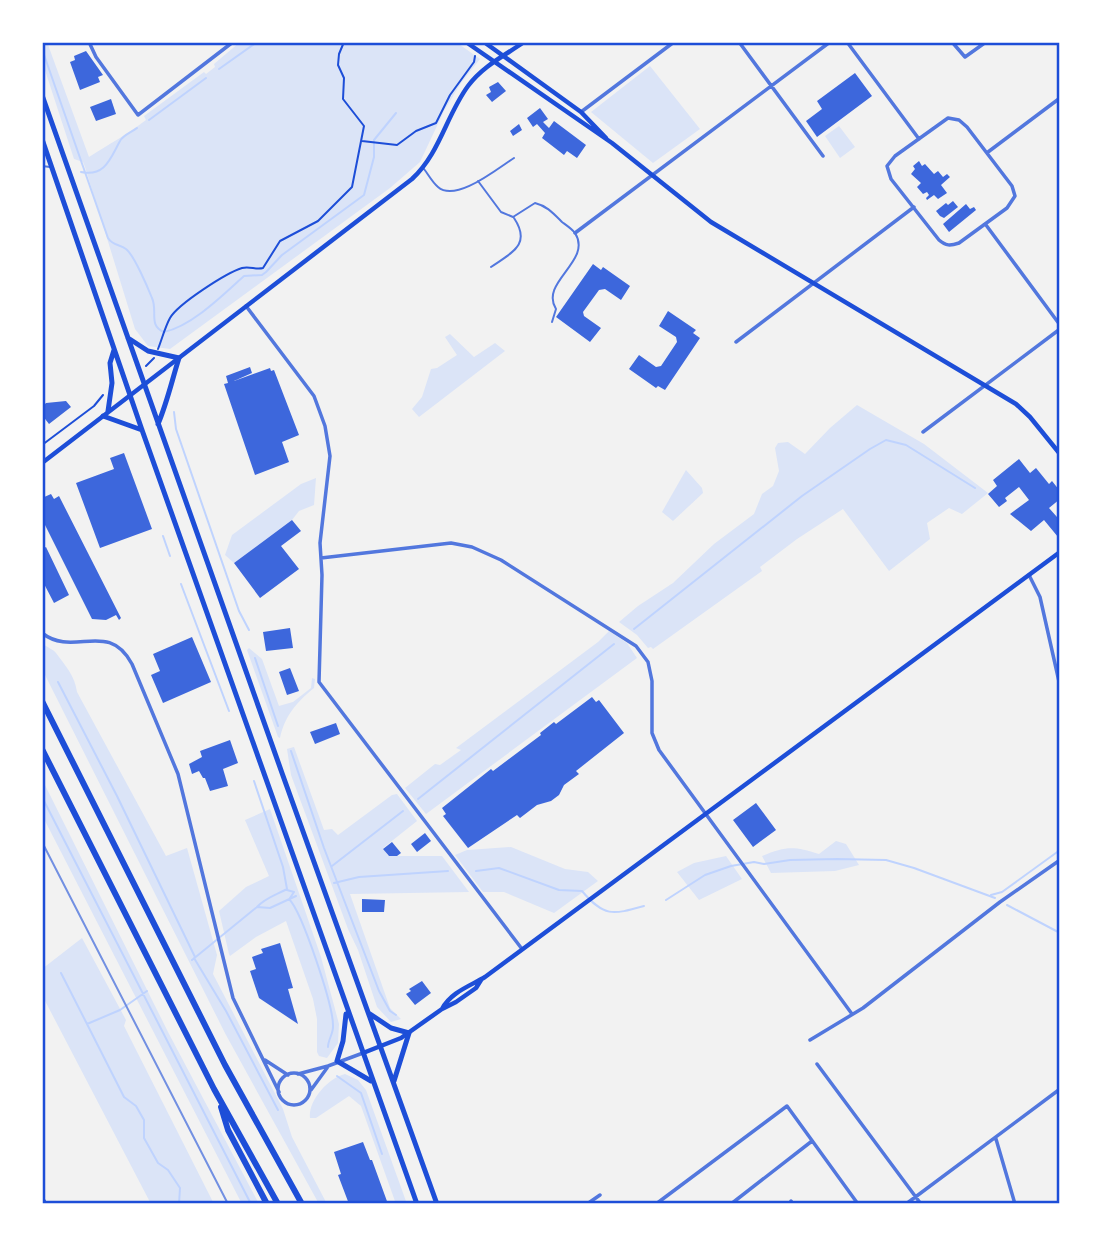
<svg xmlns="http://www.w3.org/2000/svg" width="1102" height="1246" font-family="Georgia,serif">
<rect width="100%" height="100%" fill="#f2f2f2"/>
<path fill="#dbe4f7" d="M42 42H47L89 157C109 144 128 134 146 120L144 116 204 72 206 74 215 67 214 64 240 42H456L480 59 461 83 444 111 420 162 390 188 170 349 148 346 135 329 85 167 83 162 74 159 42 61Z
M650 66 700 129 653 163 591 112Z
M839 126 855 147 840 158 825 136Z
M450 334 474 357 495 343 505 351 419 417 412 409 422 397 431 369 437 368 457 355 445 337Z
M857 405 924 444 988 493 962 514 949 508 927 523 930 539 889 571 843 509 797 539 760 567 762 571 653 649 651 647 648 648 637 635 619 622 638 606 673 583 714 544 754 514 762 494 773 486 779 471 775 448 778 443 788 442 805 454 830 428Z
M686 470 702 488 703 493 673 521 662 512Z
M316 478 314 505 299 511 292 520 234 563 225 555 232 535 301 484Z
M609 631 627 643 637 658 426 814 405 788 435 764 440 765 461 750 456 748 598 642Z
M42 643C46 647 53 649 56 653 65 665 75 676 77 692L166 856 187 848 217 955 213 974 283 1109 292 1137 327 1204H319L226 1035 42 669Z
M249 648 262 659 279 706 293 702 311 688 312 678 315 679 314 688C297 702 285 715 280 738L278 737 247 650Z
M294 747 324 830 332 829 338 835 392 795 397 794 417 821 383 848 388 856H442L469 892 350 894 390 1008 401 1019 391 1022 377 1007 358 950 348 929 291 775 287 749Z
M42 779 168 1032 259 1204H242L42 815Z
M270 809 321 957 339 1024 338 1043 327 1058 319 1056 317 1052V1019L313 999 286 921 256 937 230 956 229 954 219 911 246 887 269 876 245 820Z
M836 841 846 844 859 865 835 871 771 873 762 856C786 846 794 846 819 854Z
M511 847 565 869 588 872 598 881 554 913 504 892H483L455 855 467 850Z
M726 856 742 879 699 900 677 872 694 863Z
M82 938 126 1020 124 1026 214 1204H151L42 995V969Z
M345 1074 358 1080 366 1090 407 1204H396L361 1106 349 1096 316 1118H310C308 1101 328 1078 345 1074Z"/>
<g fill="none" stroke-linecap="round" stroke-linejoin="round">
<path stroke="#bfd3fe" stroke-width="2" d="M42 49 108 238C113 246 120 244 126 249 134 255 148 288 152 298 158 311 148 326 164 332 192 326 223 295 244 276L262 275 266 272 282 255 364 195 374 157V140L396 113
M219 69 257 42
M149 120 206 78
M81 172C105 177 110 159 120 141 123 135 132 132 137 128
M42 197 44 196
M174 412 176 429 239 611 249 630
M163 536 170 556
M181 584 229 711
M634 629 802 496 870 449 886 440 906 445 975 488
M255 658 278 726
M58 682 117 796 195 957
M291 751 324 848 379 991 390 1011 396 1015
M254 781 283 867 287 889C276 895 265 898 257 907
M42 797 251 1204
M418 799 614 644
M332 866 403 811
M476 871 499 868 559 890 582 891C604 917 612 915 644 906
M334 883 359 877 448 871
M287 890 294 892 290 898
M991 895 1002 892 1060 850
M289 899C302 912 334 1007 333 1027 333 1034 328 1040 328 1047
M666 900 705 875 731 866 754 862 764 864 790 860 837 859 886 860 914 868 995 898
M1007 905 1060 933
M194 958 226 1011 278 1110
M192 960 257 907 270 908 296 896
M61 973 87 1024
M147 991 120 1010 87 1024 124 1097 136 1106 144 1120V1138L158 1163 168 1170 180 1188 179 1204
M337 1076 361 1093 382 1154"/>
</g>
<path fill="#3d67dc" d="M86 51 103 75 98 77 100 82 80 90 70 62 75 60 74 56Z
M855 73 872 96 817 137 806 121 822 109 817 101Z
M498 82 506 91 492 102 486 95 491 92 489 87Z
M111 99 116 114 96 121 90 107Z
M540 108 548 119 543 122 549 128 554 121 586 145 577 158 567 151 564 155 542 138 545 133 537 124 533 127 527 118Z
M519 124 522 130 513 136 510 131Z
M919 161 922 166 925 164 934 174 938 171 943 177 947 174 950 177 941 185 947 193 938 199 934 195 927 200 926 198 929 195 927 192 923 194 917 187 921 183 911 174 915 169 913 166Z
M953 201 958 207 944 218 940 216 936 211 946 203 948 205Z
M966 204 970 209 974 207 976 210 949 232 943 224Z
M593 264 601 270 603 267 630 286 621 300 605 289 599 290 583 312 584 316 601 328 590 342 556 317Z
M668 311 696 330 693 333 700 338 665 390 658 386 656 388 629 369 639 355 656 367 661 366 677 342 676 337 659 326Z
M250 367 252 373 234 381 270 368 271 371 274 370 299 435 282 442 289 462 255 475 224 384 228 383 226 376Z
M66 401 71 407 49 424 42 415V407L46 403Z
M124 453 152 529 100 548 76 483 114 469 110 458Z
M1019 459 1030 473 1036 468 1049 484 1052 481 1060 491V499L1049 508 1057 517 1060 514 1058 537 1044 520 1031 531 1010 514 1029 500 1019 487 1005 498 1007 501 999 507 988 494 997 486 993 480Z
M51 494 54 499 59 496 121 618 119 620 116 615 106 620 92 619 42 519V498Z
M292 520 301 531 281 546 299 569 260 598 234 563Z
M46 547 69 595 54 603 42 580V549Z
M290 628 293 648 266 651 263 632Z
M192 637 211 682 163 703 151 675 160 671 153 654Z
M290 668 299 691 287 695 279 672Z
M592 697 596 702 599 700 624 733 576 771 579 774 564 785 559 795 551 801 537 805 520 818 517 815 468 848 443 816 446 814 442 808 491 769 493 771 541 735 540 733 554 722 556 724Z
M336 723 340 734 315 744 310 732Z
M230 740 238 763 223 769 228 786 210 791 205 778H203L199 771 192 774 189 764 202 757 200 751Z
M756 803 776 830 753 847 733 820Z
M425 833 431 841 417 852 411 844Z
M392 842 401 853 397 856H389L383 849Z
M362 899 385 900 384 912H362Z
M280 943 293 988 288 989 298 1024 259 998 250 971 256 969 252 957 263 953 261 949Z
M422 981 431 993 415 1005 406 994 411 991 409 989Z
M363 1142 370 1160H372L388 1204H349L338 1175 341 1174 334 1152Z"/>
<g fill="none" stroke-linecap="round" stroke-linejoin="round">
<path stroke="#1d4ed8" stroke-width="2" d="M362 141 397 145 416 131 436 123 450 95 474 62 475 56
M158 349C162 339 165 327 170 318 178 304 226 273 242 268 250 266 256 270 263 268L280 241 318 221 352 187 364 126 343 99 344 78 338 65 339 54 344 42
M146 366 154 358
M42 445 94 406 103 395"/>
<path stroke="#5277de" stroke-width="2" d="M42 166 50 167
M424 169C428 174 432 182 438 187 456 203 498 168 514 158
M478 181 501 212 513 217 535 203C547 206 553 213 562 222 566 225 572 229 575 233 593 261 539 282 556 309L552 322
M491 267C511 253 532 245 514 218"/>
<path stroke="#5277de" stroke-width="3.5" d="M89 42 96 57 138 115 233 42
M739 42 823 156
M847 42 919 139
M952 42 965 57 986 42
M581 112 674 42
M948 118 959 120 967 127 1012 186 1015 196 1007 208 959 243C950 246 946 246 939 240L891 179 887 166 895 156Z
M988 152 1060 98
M986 225 1060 325
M575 233 830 42
M246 306 314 396 325 426 330 456 320 543 322 575 319 682 522 949
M736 342 914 207
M923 432 1060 329
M321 558 451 543 472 547 501 560 636 646 648 662 652 681V733L659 750 852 1014
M1029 575 1040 597 1060 686
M42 633C74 658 108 619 132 664L178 774 233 998 279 1092
M810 1040 863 1008 1000 902 1060 860
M265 1060 288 1075
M817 1064 921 1204
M278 1089a16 16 0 1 1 32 0a16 16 0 1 1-32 0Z
M298 1074 328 1066 363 1053
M311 1090 327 1068
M996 1139 1015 1204
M791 1201 793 1204
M587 1204 600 1195
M656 1204 787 1106 858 1204
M731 1204 812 1141
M906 1204 1060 1089"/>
<path stroke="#1d4ed8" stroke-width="4.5" d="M466 42 612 143 711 222 1016 404 1030 417 1060 454
M484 42 581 112 606 138
M42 463 412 179C440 153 446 116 468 86 483 66 504 56 524 42
M442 1009C451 992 470 986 485 977L1060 552
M363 1053 401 1038 442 1009 456 1002 476 988 481 980
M42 1198 45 1204"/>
<path stroke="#1d4ed8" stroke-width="5" d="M42 95 282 773 437 1204
M42 139 142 430 417 1204
M128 338 148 351 179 358C172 380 167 403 158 424
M108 411 112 383 110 363 114 350
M103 416 142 430
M346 1014 343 1041 337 1061 371 1081
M370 1014 391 1028 409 1033 394 1081"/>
<path stroke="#1d4ed8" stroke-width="6" d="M42 701 225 1065 302 1204
M42 749 214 1089 278 1204
M221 1107 228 1130 267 1204"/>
<path stroke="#7290e2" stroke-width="2" d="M42 842 228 1204"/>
</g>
<rect width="1102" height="1246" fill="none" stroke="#ffffff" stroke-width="88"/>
<rect x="44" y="44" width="1014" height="1158" fill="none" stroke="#1d4ed8" stroke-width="2.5"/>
</svg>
